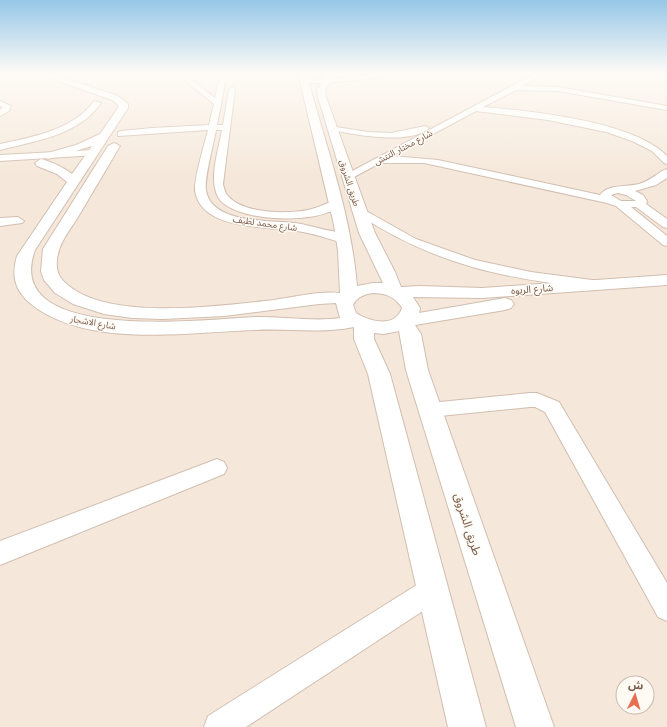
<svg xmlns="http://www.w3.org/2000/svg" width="667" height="727" font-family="Quicksand,'Noto Sans Arabic',sans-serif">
<rect width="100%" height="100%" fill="#fdf6ec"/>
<path fill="#f5e8da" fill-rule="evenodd" d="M0 73H667V727H0ZM623 683H647V707H623Z"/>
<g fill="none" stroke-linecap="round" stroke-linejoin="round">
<g stroke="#d1beb0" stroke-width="2">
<path id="minor" d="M91 73H99L91 83H87L86 82Z
M176 73H183L215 98 221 73H227L217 125H223L229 89 232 87 235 89 223 184C224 188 225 193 228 196 243 214 287 214 308 210 318 208 326 203 335 201L341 204C324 226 228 223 217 195 209 176 219 149 222 130H216C214 142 204 180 206 190 211 224 269 220 295 223 304 224 313 227 322 229 330 231 345 232 350 239L348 242 344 243C328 239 313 233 297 231 267 226 200 231 195 190 194 179 205 142 208 130L118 136V132L121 131 152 128 209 125 214 104Z
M395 73H426L327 83H304L301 81 304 79H327Z
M536 73H545L522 86 558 87 667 106V110L558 91 516 90 483 107C531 111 633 121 667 156V164L664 163 652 151 632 141 606 132 548 120 476 111 392 156 438 160 600 195C608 184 626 187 639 184 651 181 659 171 667 169V178L656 185 635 191 643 195 647 201 646 204 667 219V228L663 227 636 207H631L667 236V246L663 245 616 206 607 203 424 163H380L352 178H344L343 176ZM618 193 626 195 636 201H621L611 195Z
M660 73H667V77L661 74Z
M0 101 11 106 9 111 0 116V110L3 107 0 106Z
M94 101 101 103C79 135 36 141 0 150V144C33 137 73 130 94 101Z
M330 126 368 132 391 133 425 126 429 128C411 145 355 135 333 130H330Z
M93 150 98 153 96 155 0 161V155Z
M359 207 416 239 475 260 531 272 592 280 597 281 599 284 597 287 592 288C503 279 430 263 355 212L353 210Z
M18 217 24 221 22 223 0 226V218Z
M530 393H537L559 402 667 583V621L658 617 545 412 535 407H530L430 417 423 415 421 410 423 405 430 403Z
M217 459 224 462 227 468 224 474 0 565V541Z
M432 577 441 581 445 590 441 599 246 727H204L208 716 423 581Z"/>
</g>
<g stroke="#d1beb0" stroke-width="2">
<path id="tertiary" d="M36 73H49L118 96 128 104V108L35 250C0 345 208 319 255 317 283 316 312 322 340 318L336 303 319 304 224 316 163 319 132 318 104 314 73 304 55 293 44 280 41 271 43 249 108 146 114 143 120 146C106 170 92 193 78 217 70 230 58 244 57 260 55 276 64 283 76 291 123 319 220 306 274 300 295 297 318 291 340 293L338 251 334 225 298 73H306C325 143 351 213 357 286L373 283H383L359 233 318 97 317 90 324 79 321 73H329L332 79 325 90 326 97 375 233 395 272 401 287 420 286 482 288 667 275V285L482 298 413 297 420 308 419 313 505 298 511 300 514 304 511 308 505 310 415 325 421 334 428 370 554 727H516L406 370 399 331 384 334 374 333V339L390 374 486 727H448L368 374 354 339V327C321 334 289 328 255 330 188 332 87 349 31 304 15 291 11 276 17 256L67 182 57 174 37 166 35 163 41 159C52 162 63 167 72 174L92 146 48 159 42 156 44 154 76 145 100 134 118 108V105L112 100ZM373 293C385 293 396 297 402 308 395 328 371 322 356 313L353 305C357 297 364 294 373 293Z"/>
</g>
<use href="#minor" fill="#fff" fill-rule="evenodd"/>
<use href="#tertiary" fill="#fff" fill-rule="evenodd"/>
</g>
<linearGradient id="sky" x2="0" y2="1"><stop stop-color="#97c7e8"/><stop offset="0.42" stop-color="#fefbf6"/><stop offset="1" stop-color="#fefbf6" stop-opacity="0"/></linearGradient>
<rect width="667" height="175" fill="url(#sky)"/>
<g text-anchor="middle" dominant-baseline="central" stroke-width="3" stroke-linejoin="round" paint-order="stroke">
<g font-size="9" fill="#7a5c4d" stroke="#fffaf3">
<text transform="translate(403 147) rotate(-28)">شارع مختار التتش</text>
<text transform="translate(350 183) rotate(72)">طريق الشروق</text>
<text transform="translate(265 223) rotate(8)">شارع محمد لطيف</text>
<text transform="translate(93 322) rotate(10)">شارع الاشجار</text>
</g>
<g font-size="10" fill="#7a5c4d" stroke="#fffaf3">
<text transform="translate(532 289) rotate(-4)">شارع الربوه</text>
</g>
<g font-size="12" fill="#7a5c4d" stroke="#fffaf3">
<text transform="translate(468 524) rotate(72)">طريق الشروق</text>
</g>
</g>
<g transform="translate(635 695) rotate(5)"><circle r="19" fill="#fffaf3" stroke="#cabbb1"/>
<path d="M0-3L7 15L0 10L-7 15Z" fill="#e76f51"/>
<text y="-6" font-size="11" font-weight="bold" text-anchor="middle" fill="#7a5c4d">ش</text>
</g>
</svg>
